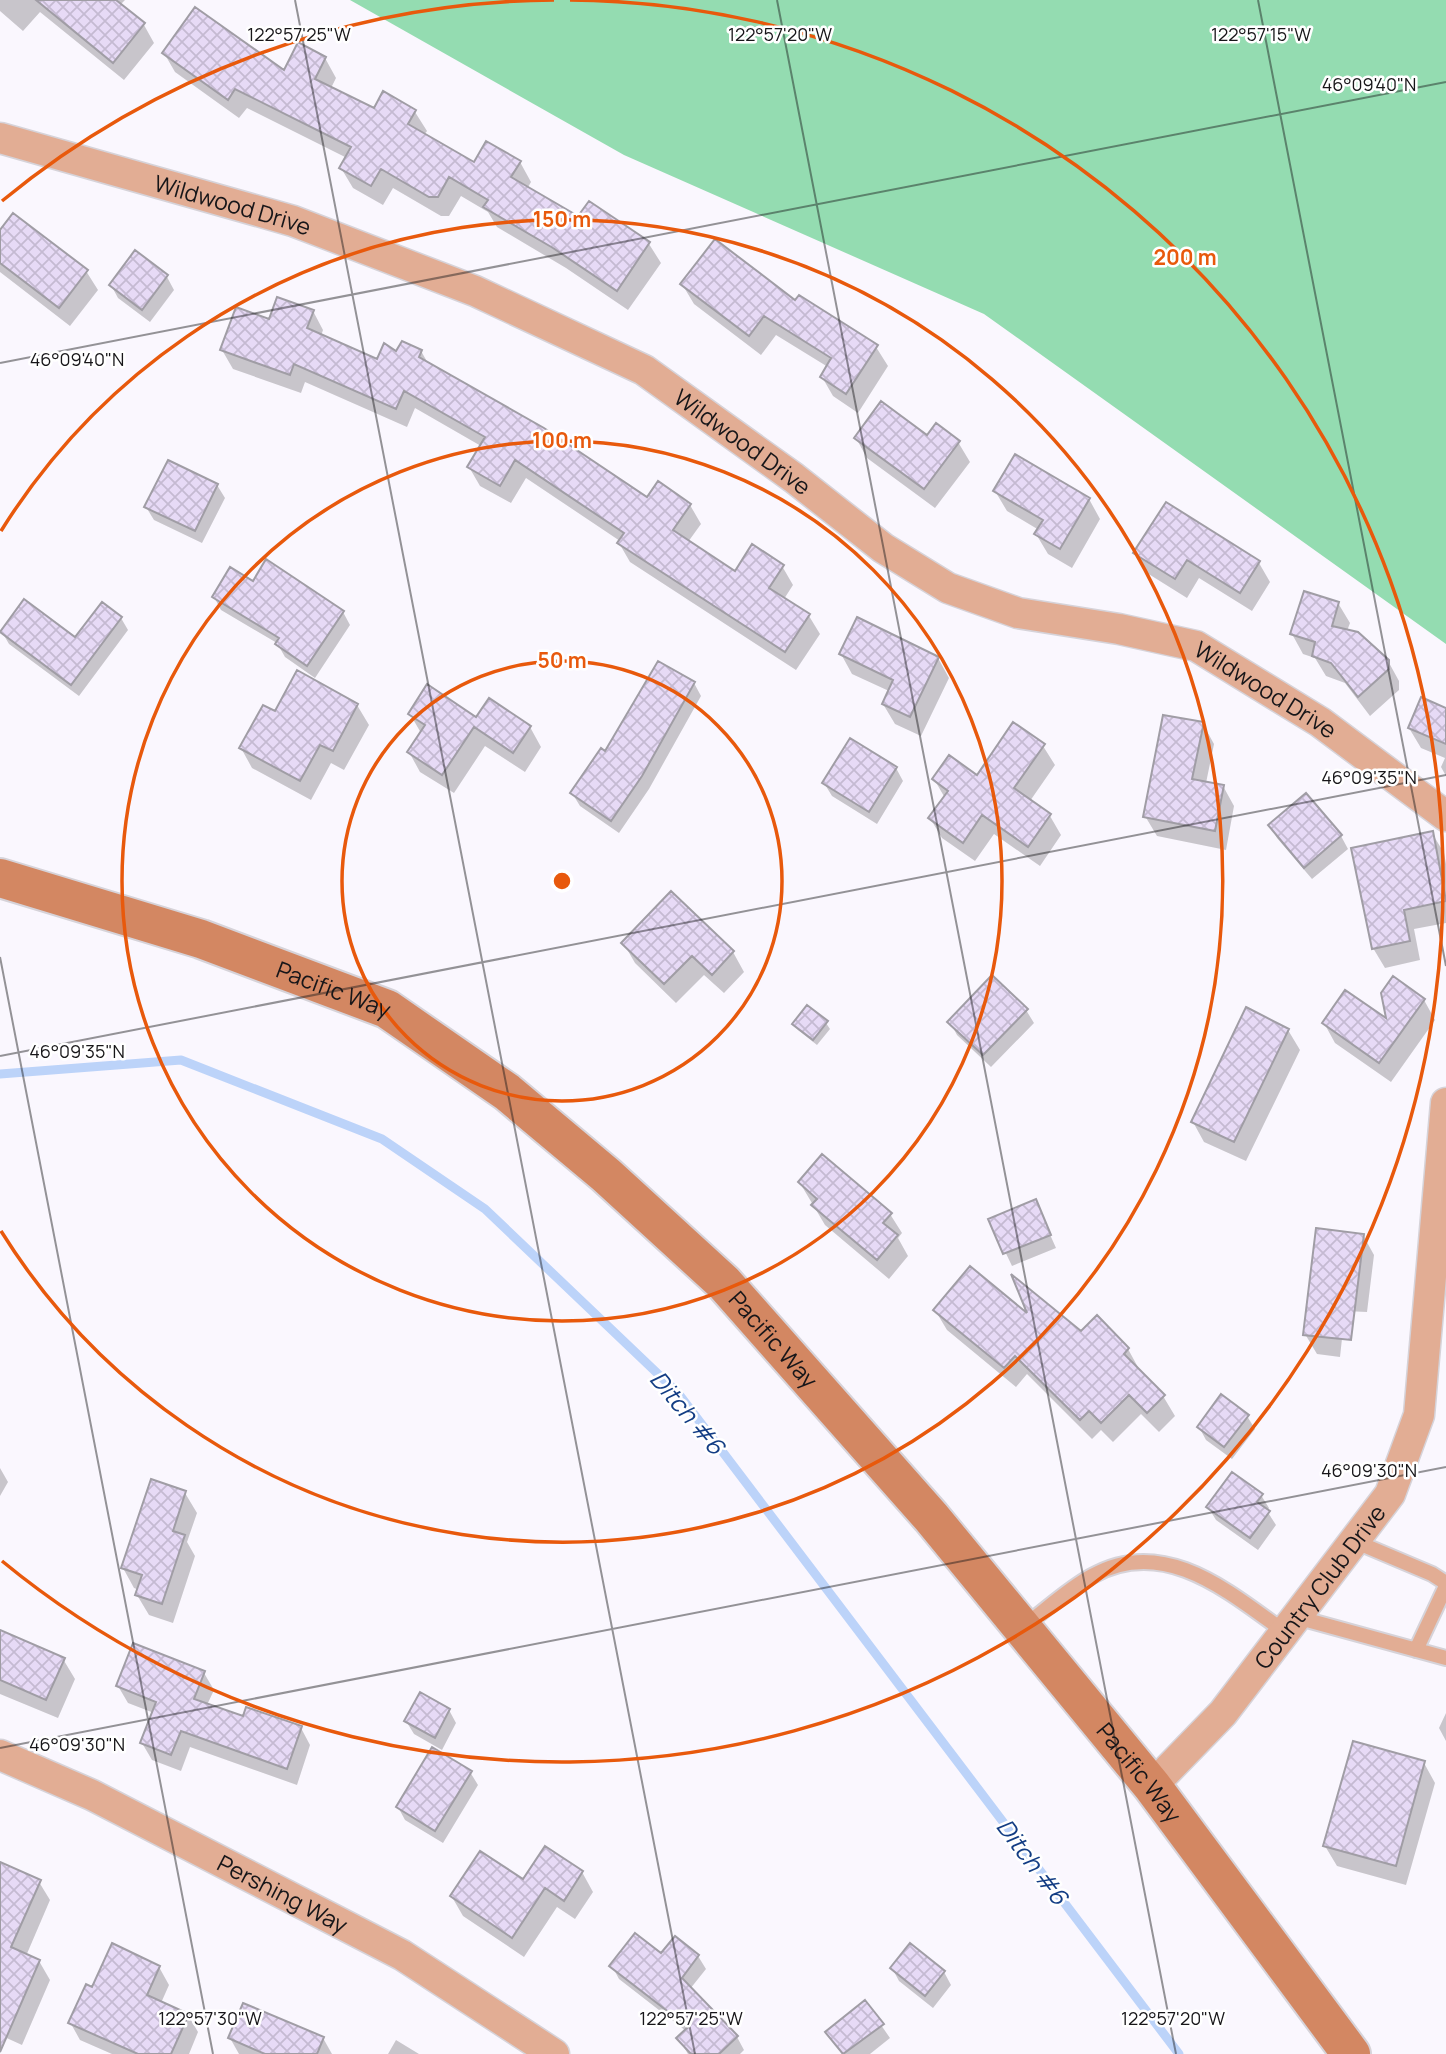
<svg xmlns="http://www.w3.org/2000/svg" width="1446" height="2054" font-family="Manrope,sans-serif">
<defs>
<pattern id="building-cross-hatch" width="8" height="8" patternUnits="userSpaceOnUse" patternTransform="scale(1.75)"><rect width="8" height="8" fill="#e7daf6"/><path d="M0 0l8 8M0 8l8-8" fill="none" stroke="#c5bad2"/></pattern>
</defs>
<rect width="100%" height="100%" fill="#faf7fe"/>
<path fill="#94dcb1" d="M350 0H1446V644L984 314 624 155Z"/>
<path fill="#0003" d="M0 0H125L120 5 144 25 154 43 124 80 40 12 23 31 0 11Z
M164 53 284 72 325 58 336 78 331 88 375 110 384 94 415 112 427 131 424 135 474 164 520 162 531 182 527 189 579 219 589 203 649 244 661 263 628 310 566 268 497 227 488 212 461 196 449 216H441L393 188 383 205 353 188 341 168 347 158 247 108 239 118 175 72Z
M0 233 86 271 98 290 70 326 0 272Z
M167 277 174 290 150 322 118 298 111 285Z
M682 284 796 303 876 347 888 366 858 413 833 396 822 377 828 367 776 335 761 355 694 304Z
M313 311 323 330 321 336 378 361 397 353 421 351 429 365 648 500 690 505 701 524 688 542 735 574 782 566 793 585 784 599 809 616 820 634 796 670 630 562 619 543 620 541 526 478 511 503 480 486 469 467 481 446 415 408 407 427 305 382 301 393 233 369 222 350 270 321Z
M856 438H927L958 442 970 462 935 508 867 458Z
M217 485 225 498 202 543 154 520 146 507Z
M995 491 1089 499 1100 519 1072 568 1048 554 1036 534 1039 530 1007 511Z
M1167 504 1259 563 1270 582 1252 611 1199 578 1187 598 1147 573 1135 553Z
M253 583 343 612 350 625 315 678 285 657 277 643 221 610 214 597Z
M1338 603 1350 623 1347 631 1388 661 1399 681V690L1370 716 1345 683 1326 676 1315 658 1303 654 1292 634Z
M121 618 128 630 79 696 9 644 2 632 75 639Z
M841 654 938 658 949 678 921 736 895 724 883 704 889 691 852 674Z
M694 683 701 696 649 789 619 833 580 806 572 793 606 754Z
M357 705 369 725 344 770 331 763 311 800 252 768 241 748 275 713Z
M1446 710V776L1441 767 1445 758 1421 748 1409 728Z
M410 714 477 719 530 727 541 747 525 772 485 746 454 793 420 772 409 752 421 733Z
M1203 724 1214 744 1206 783 1223 786 1234 806 1226 850 1157 836 1145 816Z
M1043 746 1055 765 1030 801 1050 816 1061 835 1040 866 994 834 975 861 942 838 930 818 945 798 934 779 977 777Z
M896 768 903 781 877 824 832 796 824 783Z
M1306 795 1341 836 1348 849 1312 879 1277 838 1270 825Z
M1432 833 1444 853 1446 864V923L1414 929 1420 960 1385 968 1373 948Z
M671 894 733 952 744 972 724 993 704 975 676 1003 635 963 624 944Z
M1424 1000 1435 1020 1391 1082 1335 1043 1324 1023 1388 1022Z
M1026 1010 1034 1023 991 1067 957 1035 950 1022Z
M826 1023 830 1029 817 1045 798 1030 794 1025Z
M1288 1030 1300 1050 1246 1161 1204 1142 1193 1122Z
M800 1183 890 1214 902 1233 898 1238 908 1256 889 1279 825 1225Z
M1035 1201 1056 1248 1012 1266 990 1220Z
M1363 1235 1374 1255 1367 1312 1345 1311 1340 1357 1317 1354 1305 1334Z
M935 1310 1031 1319 1128 1349 1139 1369 1138 1370 1163 1396 1175 1416 1159 1432 1141 1414 1113 1442 1101 1430 1092 1439 1027 1374 1016 1387 947 1330Z
M1247 1416 1255 1429 1232 1459 1206 1440 1199 1427Z
M0 1468 8 1482 0 1496Z
M185 1493 197 1513 187 1542 195 1556 173 1623 149 1615 137 1595 139 1590 134 1588 123 1568Z
M1261 1495 1269 1508 1267 1511 1276 1525 1258 1550 1216 1520 1208 1507Z
M0 1632 63 1659 75 1679 58 1718 0 1694Z
M204 1673 214 1690 207 1705 244 1718 301 1728 310 1745 297 1785 190 1747 181 1771 152 1760 142 1743 154 1713 128 1703 118 1686Z
M449 1710 456 1723 442 1750 414 1734 406 1721Z
M1446 1713V1741L1439 1728Z
M1424 1763 1435 1783 1406 1885 1337 1866 1325 1846Z
M470 1772 478 1785 443 1843 405 1820 398 1807Z
M0 1864 39 1882 50 1900 26 1956 39 1961 50 1980 22 2045 0 2035Z
M582 1872 593 1892 575 1919 557 1907 524 1957 463 1916 452 1897Z
M661 1956H698L706 1969 690 1989 737 2037 744 2050 740 2054H688L679 2039 686 2031 619 1979 612 1966Z
M159 1967 169 1985 161 2003 188 2015 198 2032 189 2054H112L80 2040 70 2022 93 1989Z
M892 1968 944 1972 951 1985 933 2008 899 1981Z
M865 2002 890 2038 870 2054H842L827 2032Z
M230 2038H323L332 2054H239Z
M396 2040 419 2054H388Z"/>
<g fill="none" stroke-linecap="round" stroke-linejoin="round">
<path stroke="#bcd3f9" stroke-width="9" d="M0 1074 181 1060 382 1139 485 1209 678 1393 1179 2054"/>
</g>
<path fill="url(#building-cross-hatch)" stroke="#a09da5" stroke-width="2" d="M36 0H116L145 23 113 63Z
M195 7 284 70 298 42 326 57 315 79 374 108 383 91 416 110 408 124 474 162 486 141 521 161 511 177 578 216 589 201 650 242 617 291 553 248 483 207 488 200 449 177 438 197H429L381 169 371 186 339 168 351 147 235 89 228 100 162 53Z
M13 213 88 270 59 308 0 263V230Z
M715 239 795 300 799 295 878 345 846 394 820 377 831 358 764 316 749 336 680 284Z
M135 250 168 275 142 310 109 285Z
M277 297 314 310 307 328 377 359 384 343 396 351 402 341 422 350 419 357 544 428 647 497 658 481 691 504 673 530 735 571 752 544 784 565 769 588 810 614 785 652 617 543 624 533 515 460 500 486 467 467 485 437 404 391 396 409 294 364 290 375 220 350 236 307 269 319Z
M881 401 927 435 936 423 960 441 924 489 854 438Z
M1015 454 1090 498 1060 549 1034 534 1043 520 993 491Z
M168 460 218 484 195 531 144 507Z
M1166 502 1260 561 1240 593 1187 560 1175 579 1133 553Z
M266 559 344 611 307 666 275 644 279 638 212 597 230 567 253 581Z
M1304 591 1339 602 1332 626 1358 632 1389 660V669L1358 697 1331 663 1312 656 1315 642 1290 634Z
M24 599 75 637 102 602 122 617 71 685 0 632Z
M857 617 939 657 910 717 882 704 893 680 839 654Z
M658 661 695 682 642 776 611 821 570 793 601 748 605 751Z
M297 670 358 704 333 751 320 745 300 781 239 748 263 705 275 711Z
M427 684 476 717 489 698 531 726 513 753 474 727 442 775 407 752 425 725 408 714Z
M1421 697 1446 708V744L1408 728Z
M1163 715 1204 722 1192 779 1224 785 1215 831 1143 817Z
M1013 722 1045 744 1014 788 1051 814 1028 847 982 815 963 843 928 818 948 791 932 779 949 755 977 775Z
M850 738 897 767 869 812 822 783Z
M1306 793 1342 835 1304 868 1268 825Z
M1433 831 1446 901 1404 910 1410 941 1372 949 1351 848Z
M671 891 734 951 712 975 692 956 664 984 621 943Z
M992 975 1028 1009 983 1055 947 1022Z
M1393 976 1425 999 1379 1063 1322 1023 1345 990 1386 1018 1381 993Z
M807 1005 828 1021 813 1040 792 1024Z
M1246 1007 1289 1029 1234 1142 1191 1122Z
M822 1154 892 1213 883 1223 898 1235 877 1260 811 1205 817 1199 798 1182Z
M1036 1199 1051 1235 1003 1254 988 1219Z
M1316 1228 1364 1234 1351 1340 1303 1335Z
M970 1266 1027 1313 1011 1274 1081 1331 1097 1315 1129 1348 1124 1354 1165 1395 1147 1413 1129 1395 1101 1423 1089 1411 1080 1420 1015 1356 1004 1368 933 1310Z
M1221 1394 1249 1415 1224 1447 1197 1427Z
M1232 1472 1263 1494 1257 1502 1270 1511 1250 1538 1206 1507Z
M151 1479 186 1491 173 1531 185 1535 162 1604 135 1595 142 1575 121 1568Z
M0 1630 65 1658 46 1700 0 1680Z
M133 1643 205 1671 194 1699 243 1716 246 1707 302 1726 287 1769 181 1731 171 1755 140 1743 156 1702 116 1686Z
M420 1692 450 1709 435 1738 404 1721Z
M1353 1741 1425 1761 1396 1866 1323 1846Z
M432 1747 472 1771 435 1831 396 1807Z
M545 1846 583 1871 564 1901 545 1888 512 1938 450 1896 480 1851 523 1879Z
M0 1862 41 1880 11 1947 40 1960 0 2052Z
M635 1933 661 1953 675 1936 699 1955 682 1978 738 2036 719 2054H691L676 2038 688 2027 609 1966Z
M112 1943 160 1966 147 1995 189 2014 171 2054H138L68 2023 86 1984 92 1987Z
M910 1943 945 1971 925 1996 890 1968Z
M865 2000 884 2024 843 2054 825 2032Z
M243 2003 324 2037 317 2054H265L228 2038Z"/>
<g fill="none" stroke-linecap="round" stroke-linejoin="round">
<g stroke="#d6d3d9" stroke-width="18">
<path id="service" d="M1354 1541 1432 1574 1446 1583
M1296 1617 1446 1658
M1023 1627C1046 1610 1068 1589 1092 1576 1164 1535 1229 1592 1285 1632
M1416 1650 1446 1586"/>
</g>
<g stroke="#d6d3d9" stroke-width="33">
<g id="minor">
<path id="s1" d="M0 138 293 221 475 291 644 370 794 478 883 548 948 588 1018 613 1119 629 1196 646 1320 722 1446 816"/>
<path id="s2" d="M0 1755 92 1795 402 1955 554 2054"/>
<path id="s3" d="M1152 1786 1223 1713 1390 1494 1419 1415 1446 1103"/>
</g>
</g>
<g stroke="#d6d3d9" stroke-width="42">
<g id="secondary">
<path id="s4" d="M0 878 201 939 387 1009 507 1092 606 1175 724 1283 931 1517 1152 1786 1351 2054"/>
</g>
</g>
<use href="#service" stroke="#e2ad94" stroke-width="14"/>
<use href="#minor" stroke="#e2ad94" stroke-width="30"/>
<use href="#secondary" stroke="#d38762" stroke-width="38"/>
</g>
<path fill="none" stroke="#171619" stroke-width="2" stroke-opacity="0.45" d="M295 0 695 2054M777 0 1176 2054M1258 0 1446 966M0 363 1446 82M0 957 213 2054M0 1056 1446 775M0 1748 1446 1467"/>
<g fill="none" stroke="#e8590c" stroke-width="3.5">
<circle cx="562" cy="881" r="220"/>
<circle cx="562" cy="881" r="440"/>
<path d="M1 531A661 661 0 1 1 1 1231"/>
<path d="M2 201A881 881 0 0 1 554 0M570 0A881 881 0 1 1 2 1561"/>
</g>
<g text-anchor="middle" dominant-baseline="central" stroke-width="5" stroke-linejoin="round" paint-order="stroke">
<g font-size="23" fill="#171619" stroke="#fff">
<text stroke="none"><textPath href="#s1" startOffset="242">Wildwood Drive</textPath></text>
<text stroke="none"><textPath href="#s1" startOffset="808">Wildwood Drive</textPath></text>
<text stroke="none"><textPath href="#s1" startOffset="1398">Wildwood Drive</textPath></text>
<text stroke="none"><textPath href="#s4" startOffset="352">Pacific Way</textPath></text>
<text stroke="none"><textPath href="#s4" startOffset="919">Pacific Way</textPath></text>
<text stroke="none"><textPath href="#s3" startOffset="261">Country Club Drive</textPath></text>
<text stroke="none"><textPath href="#s4" startOffset="1486">Pacific Way</textPath></text>
<text stroke="none"><textPath href="#s2" startOffset="315">Pershing Way</textPath></text>
</g>
<g font-size="24" font-style="italic" fill="#133d84" stroke="#fff">
<text transform="translate(688 1412) rotate(50)">Ditch #6</text>
<text transform="translate(1033 1861) rotate(53)">Ditch #6</text>
</g>
</g>
<g font-size="18" text-anchor="middle" fill="#171619" stroke="#fff" stroke-width="5" stroke-linejoin="round" paint-order="stroke">
<text x="299" y="41">122°57'25"W</text>
<text x="780" y="41">122°57'20"W</text>
<text x="1261" y="41">122°57'15"W</text>
<text x="1369" y="91">46°09'40"N</text>
<text x="77" y="366">46°09'40"N</text>
<text x="1369" y="784">46°09'35"N</text>
<text x="77" y="1058">46°09'35"N</text>
<text x="1369" y="1477">46°09'30"N</text>
<text x="77" y="1751">46°09'30"N</text>
<text x="210" y="2025">122°57'30"W</text>
<text x="691" y="2025">122°57'25"W</text>
<text x="1173" y="2025">122°57'20"W</text>
</g>
<circle cx="562" cy="881" r="10" fill="#e8590c" stroke="#fff" stroke-width="3.5"/>
<g font-size="21" text-anchor="middle" font-weight="bold" fill="#e8590c" stroke="#fff" stroke-width="5" stroke-linejoin="round" paint-order="stroke">
<text x="562" y="227">150 m</text>
<text x="1185" y="265">200 m</text>
<text x="562" y="448">100 m</text>
<text x="562" y="668">50 m</text>
</g>
</svg>
